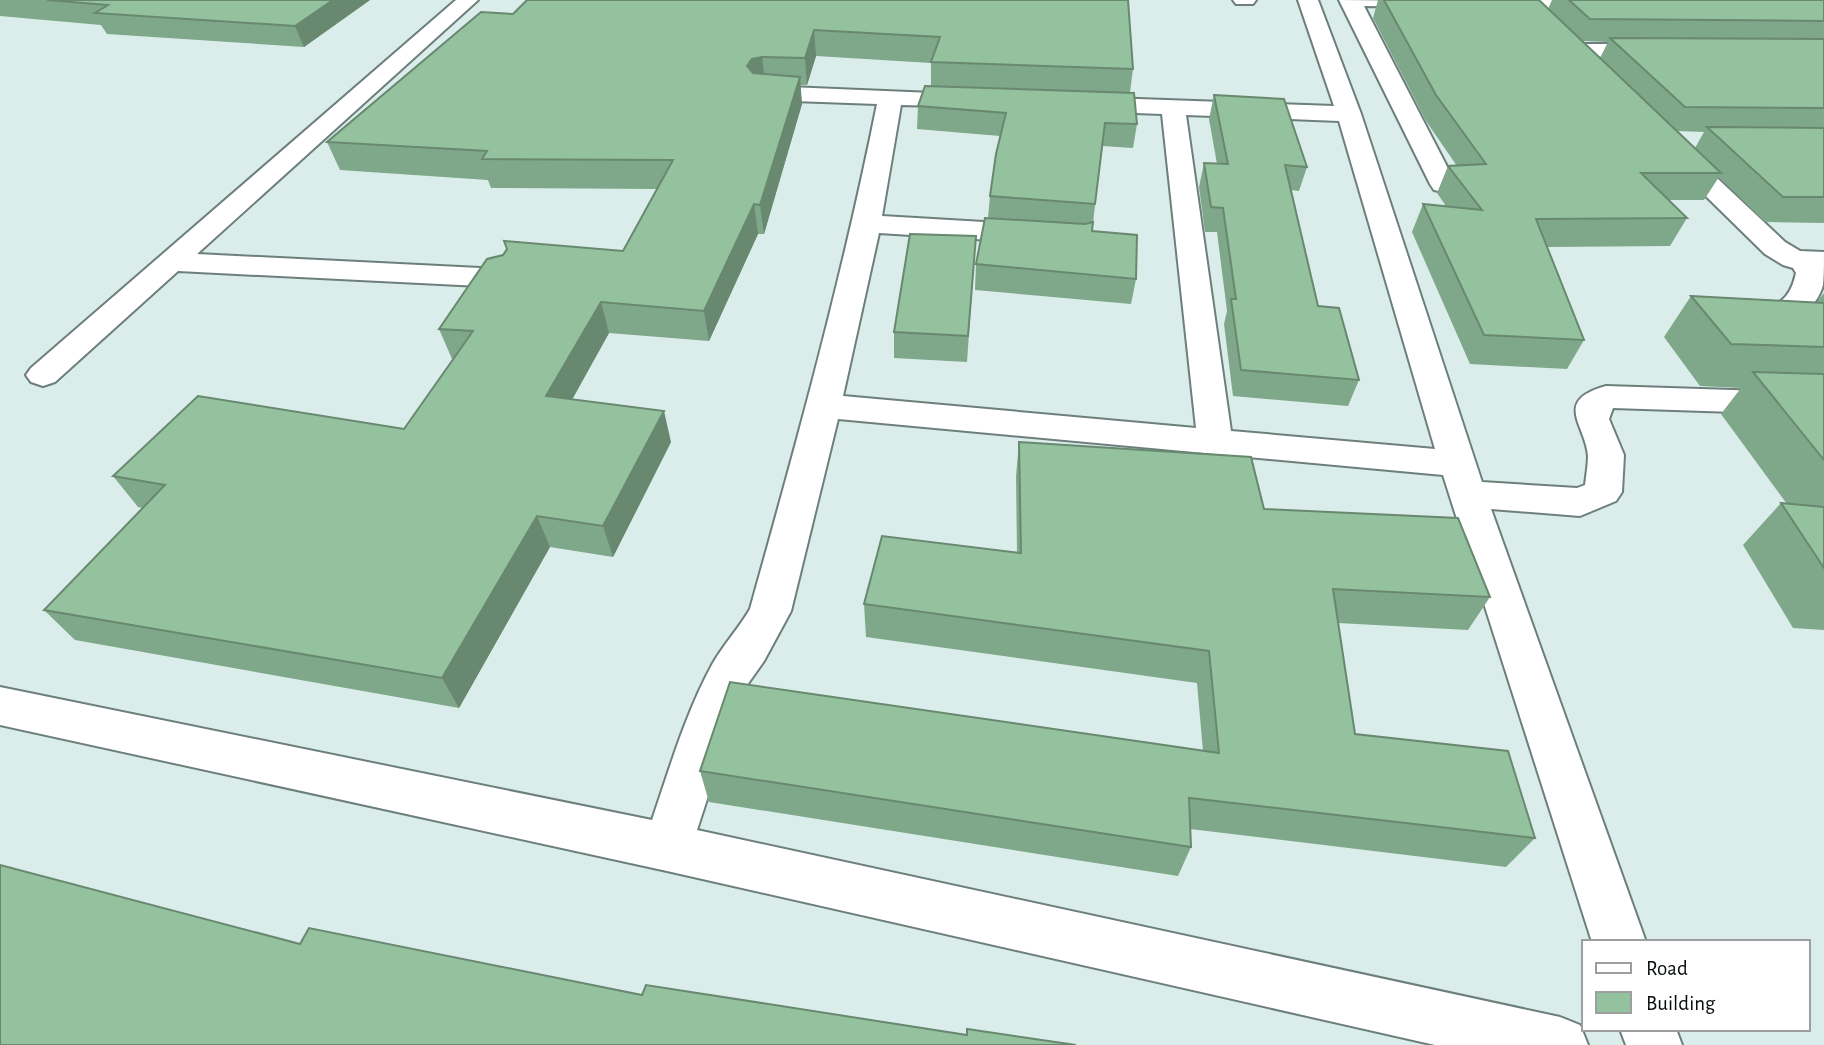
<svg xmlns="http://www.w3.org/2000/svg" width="1824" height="1045" font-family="'Alegreya Sans',sans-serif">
<rect width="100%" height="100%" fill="#daedea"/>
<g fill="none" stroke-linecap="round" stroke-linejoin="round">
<g stroke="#6d7f7c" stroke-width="4">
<path id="street" d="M456 0H478L197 254 500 269 511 272 515 278 511 284 500 287 178 271 55 382 43 386 31 382 26 375 31 368Z
M1233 0H1256L1253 4H1236Z
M1298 0H1318L1361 114 1482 482 1577 488 1585 485C1586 476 1588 465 1588 456 1586 425 1552 401 1606 386L1824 393V415L1613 408 1609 419 1624 455 1622 492 1616 501 1580 516 1491 509 1646 942H1592L1443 475 838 419 791 611 764 661 747 685 736 710 697 830 1560 1017 1580 1025 1588 1045H1435L667 871 0 725V687L652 820C670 767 686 712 713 663 724 644 739 628 750 609 797 441 843 275 877 104L765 100 757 98 753 93 757 88 765 86 981 95 985 100 981 105 973 107 901 105 882 216 1036 225 1046 228 1050 234 1046 240 1036 243 879 233 843 396 1196 428 1162 114 1082 111 1074 109 1070 104 1074 99 1082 97 1334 106ZM1186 115 1339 121 1435 449 1231 431Z
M1339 0 1440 1 1437 5 1430 7 1364 6 1456 184 1452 190 1443 192 1434 190 1430 184Z
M1481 0H1613L1615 3 1612 7 1605 9 1490 8 1483 6Z
M1573 44H1654L1662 46 1665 51 1662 56 1654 58 1565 56 1562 51 1565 46Z
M1674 143 1683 146 1785 242 1800 251 1824 252C1824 263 1824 275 1823 285 1814 319 1772 333 1741 326L1736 319 1741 312C1771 305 1788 309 1796 273L1793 268 1783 265 1765 254 1665 156 1661 151 1665 146Z
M1620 1029H1676L1682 1045H1626Z"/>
</g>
<use href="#street" fill="#fff" fill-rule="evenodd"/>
</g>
<path fill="#7fa789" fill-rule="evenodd" d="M0 0H370L304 47 107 34 101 25 0 16Z
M1128 0 1133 69 1130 92 1137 124 1133 148 1102 146 1092 231 1136 279 1131 304 975 290 976 264 988 218 990 196 1000 136 917 129 918 106 931 86V63L816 56 807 85H800L802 104 764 234H758L709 341 609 333 572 399 671 442 613 557 550 547 459 708 75 640 44 610 143 508 138 507 113 476 404 429 453 360 452 359 439 329 503 255 507 250 504 241 623 251 657 189 491 188 488 180 340 170 327 142 513 14Z
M1378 0H1539L1548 9 1552 0H1824V223L1765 222 1719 177 1704 200H1669L1687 218 1670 246 1547 247 1584 340 1567 369 1470 364 1412 232 1423 204 1446 206 1437 193 1448 166H1457L1426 121 1373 18ZM1583 41 1608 42 1600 58ZM1678 131 1704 132 1695 148Z
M1214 95 1307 167 1299 191 1291 190 1318 306 1359 380 1348 406 1233 396 1224 324 1227 311 1217 232H1205L1199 187 1204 163 1217 164 1209 119Z
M974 261 967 362 894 358V332Z
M1824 293V630L1793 628 1743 545 1781 503 1787 504 1721 414 1741 388 1700 386 1664 337 1691 296 1817 302Z
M1019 442 1264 509 1490 597 1468 630 1338 623 1355 734 1535 838 1506 867 1190 829 1191 847 1178 876 709 802 700 771 1203 751 1197 683 866 637 864 604 1017 553 1016 476Z"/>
<path fill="#68886f" d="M333 0H370L304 47 295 26Z
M814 30 816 56 807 85 805 58Z
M762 57 765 83 755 86 747 66 752 59Z
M800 77 802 104 764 234 760 205Z
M754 204 758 234 709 341 704 311Z
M601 302 609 333 557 427 546 396Z
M664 411 671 442 613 557 603 526Z
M537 516 550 547 459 708 442 678Z"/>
<path fill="#94c29f" stroke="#68886f" stroke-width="2" d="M47 0H333L295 26 95 13 108 5Z
M527 0H1128L1133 69 931 62 940 37 814 30 805 58 762 57 752 59 747 66 753 73 800 77 760 205 754 204 704 311 601 302 546 396 664 411 603 526 537 516 442 678 44 610 165 485 113 476 198 396 404 429 473 331 439 329 487 259 503 255 507 249 504 241 623 251 673 160 482 159 487 151 327 142 481 12 513 14Z
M1384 0H1539L1721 173H1641L1687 218 1536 219 1584 340 1484 335 1423 204 1482 210 1448 166 1486 164 1436 95Z
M1569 0H1824V21L1590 19Z
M1610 38 1824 39V108L1685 107Z
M925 86 1134 93 1137 124 1105 123 1095 204 990 196 996 154 1006 113 918 106Z
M1214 95 1284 99 1307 167 1285 165 1318 306 1339 308 1359 380 1241 370 1231 299H1236L1223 208 1211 207 1204 163 1228 164Z
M1707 127 1824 128V197H1783Z
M985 218 1085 224 1093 222 1092 231 1137 235 1136 279 976 264Z
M910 234 976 236 968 336 894 332Z
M1691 296 1824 303V347L1731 344Z
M1753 372 1824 374V460Z
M1019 442 1251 457 1264 509 1458 518 1490 597 1333 589 1355 734 1508 751 1535 838 1189 798 1191 847 700 771 730 682 1219 753 1209 651 864 604 882 536 1021 553Z
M1781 503 1824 507V568Z
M0 865 300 944 309 928 642 995 646 985 967 1035V1029L1076 1045H0Z"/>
<rect x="1582" y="940" width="228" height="91" fill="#ffffff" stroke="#9c9f9f" stroke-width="2"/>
<rect x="1596" y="963" width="35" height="10" fill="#ffffff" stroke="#9c9f9f" stroke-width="2"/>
<text x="1646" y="975" font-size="21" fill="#080e0e">Road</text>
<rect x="1596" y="992" width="35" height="21" fill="#94c29f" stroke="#9c9f9f" stroke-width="2"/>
<text x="1646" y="1010" font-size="21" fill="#080e0e">Building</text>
</svg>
